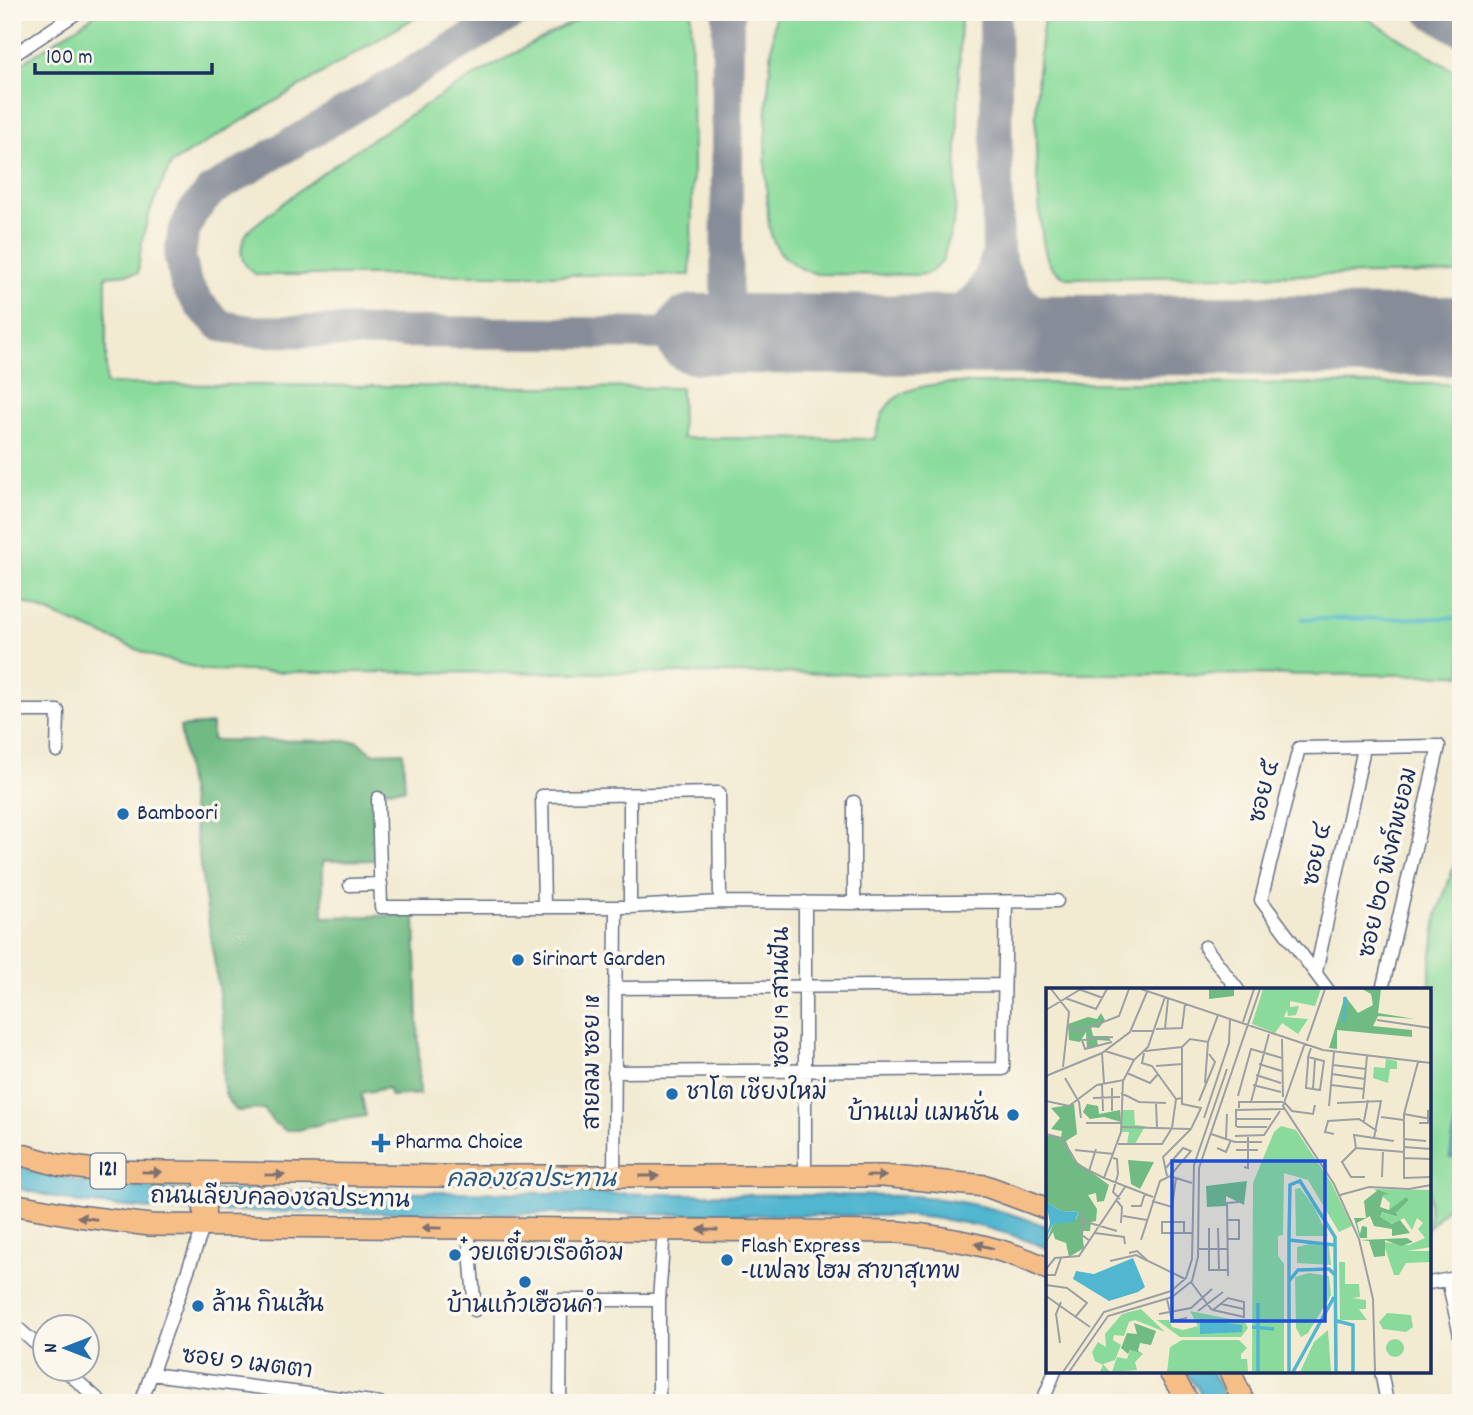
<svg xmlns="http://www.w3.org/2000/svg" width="1473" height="1415" font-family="Dekko,'Playpen Sans Thai',sans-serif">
<rect width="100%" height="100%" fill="#fbf7ec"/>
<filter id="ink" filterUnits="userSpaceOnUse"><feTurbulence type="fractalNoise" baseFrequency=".0143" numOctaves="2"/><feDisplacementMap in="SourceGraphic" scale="14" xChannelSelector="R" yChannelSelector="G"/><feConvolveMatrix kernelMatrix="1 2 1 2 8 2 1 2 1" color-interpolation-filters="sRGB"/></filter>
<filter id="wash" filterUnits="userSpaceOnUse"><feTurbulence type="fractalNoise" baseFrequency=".00686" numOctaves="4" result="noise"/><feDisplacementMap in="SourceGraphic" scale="28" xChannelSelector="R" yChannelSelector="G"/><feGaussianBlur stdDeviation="1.57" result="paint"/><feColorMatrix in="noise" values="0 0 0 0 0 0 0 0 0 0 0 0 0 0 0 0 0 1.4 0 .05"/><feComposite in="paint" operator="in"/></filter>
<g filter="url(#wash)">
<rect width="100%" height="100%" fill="#f2ead1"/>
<path fill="#8adb9b" stroke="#52857c" stroke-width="2" d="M99 12H424L172 163C151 204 142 226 138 273L106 276V384L681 388 682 438 874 439C878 430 880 416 886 408 899 388 930 384 951 383L1461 384V675L292 672 205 670 153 656 12 597V70Z
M595 12H691L693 165 690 275H257C239 265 237 247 249 230 319 172 394 122 473 77 513 54 552 31 595 12Z
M775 12H961L955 217 942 262 929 273 919 275 817 274C800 270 783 260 775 244 767 229 768 212 767 196 762 135 770 74 775 12Z
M1045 12H1356L1461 75V273L1068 278C1060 274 1052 270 1048 261 1041 242 1041 221 1039 202 1033 138 1035 76 1045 12Z
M1461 846V935L1456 1003 1455 1124 1451 1158 1461 1155V1192L1429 1227 1430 971 1437 915Z"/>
<path fill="#6fbb83" stroke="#457570" stroke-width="2" d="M212 724V740L357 741 372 753 403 752 405 789 374 790 376 860 323 861V917L415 915 420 1094 391 1096 388 1088 361 1093 366 1116 327 1122 299 1130H285L273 1122 264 1109 237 1111C216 1093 224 1066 224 1042 225 1032 223 1022 222 1013L180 727Z"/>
<path fill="#51b6cf" stroke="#367296" stroke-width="2" d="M1461 935V1155L1450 1158 1455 1124 1456 1003Z
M12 1165 82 1182 177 1190 913 1196C965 1201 999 1208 1048 1227V1249C1004 1229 959 1220 912 1216L176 1211 79 1203 12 1187Z
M1185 1371H1211L1228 1403H1205L1198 1389Z"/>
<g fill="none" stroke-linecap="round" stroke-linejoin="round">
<path stroke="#51b6cf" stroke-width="3.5" d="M1302 619 1461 618"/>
<path stroke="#868c98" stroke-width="32" d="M515 12 211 191 192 213 183 234 180 257 186 284 199 304 221 326 249 331 695 334
M995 12 998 253C1019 316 1043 323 1105 335
M1431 12 1461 30
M726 334 728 12
M893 335C922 329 961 318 980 293 989 282 994 265 998 253"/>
<path stroke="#868c98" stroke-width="80" d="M695 334 1461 336"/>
</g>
</g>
<g filter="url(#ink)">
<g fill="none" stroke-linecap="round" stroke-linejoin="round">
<g stroke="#667086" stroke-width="15">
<path id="minor" d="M12 56 78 12
M12 711H58L57 751
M378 798 381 907H630L720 902 854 903 1057 901
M854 802V903
M350 885 381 884
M544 907 542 796 719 793 720 902
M630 907V796
M1205 947 1238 990
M1316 972 1364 748
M615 988 1004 985
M1328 990 1261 900 1299 748 1439 746 1382 990
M614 1072 1003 1069 1006 902
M614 1176 616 907
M805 1176V902
M468 1228 475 1310
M1448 1280 1461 1340
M1429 1283 1461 1277
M12 1323 46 1353
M65 1370 102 1403
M1381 1371 1387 1403
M151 1374 380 1403
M141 1403 204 1225
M560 1403 561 1300H659
M659 1403V1300L664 1230
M1042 1403 1055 1371"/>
</g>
<g stroke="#667086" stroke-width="24">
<path id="primary" d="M12 1152 58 1165 102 1171 438 1176H883L986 1186 1048 1209
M12 1204 78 1216 150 1225 899 1232C950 1238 1001 1246 1048 1269
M204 1225 206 1174
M1169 1371 1189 1403
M1230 1371 1244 1403"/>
</g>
<use href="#minor" stroke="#fff" stroke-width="12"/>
<use href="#primary" stroke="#f6be87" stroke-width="21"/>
</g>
<defs><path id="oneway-solid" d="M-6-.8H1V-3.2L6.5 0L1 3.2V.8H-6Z" transform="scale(1.75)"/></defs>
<g fill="#7e6f70">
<use href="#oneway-solid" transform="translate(152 1172) rotate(1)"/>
<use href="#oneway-solid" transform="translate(275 1175) rotate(1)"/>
<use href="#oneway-solid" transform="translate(649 1176)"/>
<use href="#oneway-solid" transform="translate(876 1176) rotate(1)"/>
<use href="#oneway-solid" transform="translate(87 1218) rotate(-172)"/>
<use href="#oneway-solid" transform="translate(432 1228) rotate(-179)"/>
<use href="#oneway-solid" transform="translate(708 1230) rotate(-179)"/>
<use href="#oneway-solid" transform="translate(984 1246) rotate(-165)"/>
</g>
</g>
<g fill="#1f6fb2" stroke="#fbf7ec" stroke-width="2.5">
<circle cx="123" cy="814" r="7"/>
<circle cx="518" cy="960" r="7"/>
<circle cx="672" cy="1094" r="7"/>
<circle cx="1013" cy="1115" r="7"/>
<path d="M377.5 1132.5h7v7h7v7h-7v7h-7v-7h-7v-7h7z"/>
<circle cx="455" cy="1255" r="7"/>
<circle cx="727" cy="1260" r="7"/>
<circle cx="525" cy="1282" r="7"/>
<circle cx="198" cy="1306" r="7"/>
</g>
<g text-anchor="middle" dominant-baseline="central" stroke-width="7" stroke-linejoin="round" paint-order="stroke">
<rect fill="#fbf7ec" stroke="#5e6b89" stroke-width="2" x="90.5" y="1153.5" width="35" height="35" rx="5"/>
<g font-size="21" font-weight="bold" fill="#1b2f5e">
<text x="108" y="1171">121</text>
</g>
<g font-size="23" fill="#1b2f5e" stroke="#fbf7ec">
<text transform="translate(1266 792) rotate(-76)">ซอย ๕</text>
<text transform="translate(1319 855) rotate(-78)">ซอย ๔</text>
<text transform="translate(1390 863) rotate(-77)">ซอย ๒๐ พิงค์พยอม</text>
<text transform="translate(783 997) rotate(-90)">ซอย 19 สานฝัน</text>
<text transform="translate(594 1062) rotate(-90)">สายลม ซอย 18</text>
<text transform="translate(280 1200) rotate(1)">ถนนเลียบคลองชลประทาน</text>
<text transform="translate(247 1365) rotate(7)">ซอย ๑ เมตตา</text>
</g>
<g font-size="23" fill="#1b2f5e" stroke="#fbf7ec" text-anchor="start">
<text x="137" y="814">Bamboori</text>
<text x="532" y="960">Sirinart Garden</text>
<text x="686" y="1094">ชาโต เชียงใหม่</text>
<text x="999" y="1115" text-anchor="end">บ้านแม่ แมนชั่น</text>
<text x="395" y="1143">Pharma Choice</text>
<text x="741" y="1247">Flash Express<tspan x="741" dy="26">-แฟลช โฮม สาขาสุเทพ</tspan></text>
<text x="469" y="1255">๋วยเตี๋ยวเรือต้อม</text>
<text x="212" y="1306">ล้าน กินเส้น</text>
<text x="525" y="1307" text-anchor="middle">บ้านแก้วเฮือนคำ</text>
</g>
<g font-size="24" font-style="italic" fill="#2b5880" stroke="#fbf7ec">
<text x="531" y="1181">คลองชลประทาน</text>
</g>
</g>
<g transform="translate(1046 988)">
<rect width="385" height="385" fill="#f2ead1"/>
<path d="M217 1H275L269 18 244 13V19L253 18 250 27 242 28 241 22 238 29 262 31 252 46 236 35 229 45 206 36ZM340 71 351 73V81H344L342 95 327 90 328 79 339 80ZM75 122H88L89 137 99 138 89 156H81L83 144H76ZM235 138 250 142 286 196 306 238 293 244 262 192 238 185 237 247 232 248V268L238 276V384H206L207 195 228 144ZM254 200 268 219 282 248H250L249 201ZM328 201 385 202V259L361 263H385V274L360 275 353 287H348L337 254 363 257 379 250 372 241 377 235 371 230 366 242 358 230 347 236 334 230 335 224 352 229 350 225 363 212 343 222 344 215ZM263 256 283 258 285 277 251 275V259ZM293 274H299V296H313L314 309 306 310 320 312V321H313L321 332H294ZM263 285 283 288 285 307 262 345 255 349 250 340 249 289ZM95 321 119 344 89 332 83 334 78 348 68 347 67 352 75 357 69 372 57 376 64 384H54L57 377 49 373 46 364 52 354 60 359 59 346 76 326ZM144 323 199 334 202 340 195 349H134L111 332H123L126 339 137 342 152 338ZM341 325 365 327 367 339 360 344 337 341 333 334ZM282 342 285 384H254L268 354ZM340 360a9 9 0 1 1 18 0a9 9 0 1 1-18 0ZM136 352H193L201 360 195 366V371H201L202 384H121L124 359ZM84 362 97 366 89 374 91 382 66 384 71 369 81 371Z" fill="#8adb9b"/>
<path d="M163 1H188V8L163 11ZM316 1H335L332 25 369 31 332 28 327 38 366 42V49L291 42V61L283 60 299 8 312 25 327 17 325 6ZM55 25 59 32 53 40 45 39 47 48H62L65 53 51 52 52 58 41 61 40 44 34 54 23 52 22 36 42 29 51 31ZM28 116 31 146 20 153 27 171 63 197 58 213 51 214 50 205 42 207 51 221 50 233 45 234 44 243H36L38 260 23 269 20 255 9 251 7 244 0 255 7 236 30 231 33 224 15 223 0 214V147L15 150 16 143 5 141 14 130 5 120ZM41 116 52 118 53 126 74 122 75 134 58 129 44 131 37 124ZM82 172 108 174 94 201 85 196ZM201 193 198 217 180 208V218L161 219 160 198ZM332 202 343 206 337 207 334 219 343 222 360 209 363 212 350 225 352 229 336 224 334 229 346 236 354 232 364 245 346 248V241L328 238 324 228 311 235 314 246 316 238 321 239V250H314L308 230H320L318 213ZM361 250 367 254 355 258 339 252V268L328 269 323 253 315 252ZM88 335 110 343 105 357 94 355 92 363 97 366 84 362 82 366 75 360 81 345 91 346Z" fill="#6fbb83"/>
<path d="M0 214 15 223 33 224 28 234 7 236 0 250 4 235ZM87 270 99 299 92 304 63 313 27 291 30 283 48 286ZM154 331 196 337V344L154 346Z" fill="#51b6cf"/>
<path fill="none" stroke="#51b6cf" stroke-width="3.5" d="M298 34 299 9M243 249 244 197 254 193 289 249 290 384M243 252 289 257M243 293 252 282 283 281 289 287M212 315V384M291 333 307 337V384M206 339 228 341M243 384V249M247 384 288 309"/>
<path fill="none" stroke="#9c9fa3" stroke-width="2" d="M5 1 23 24 17 79M95 1 187 32M35 2 57 10M19 10 50 21 61 1M0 22 35 1M184 31 277 62 385 75M331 32 385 40M197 34 208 1M21 39 34 43 73 28 83 1M110 41 136 40 139 16M119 41 122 11M86 43H108M236 51 237 109M261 53 279 1M66 54 39 61 36 52 67 49M259 55 237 118 288 196 313 251 327 311 329 384M136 59 144 51 162 54 172 27M59 63 88 72M99 63 136 59M56 65 58 95M98 65 96 75 106 78 130 111M262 69 278 73 274 102 260 100 262 74V69L265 60M372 74 358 126V190L385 189M213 76 236 83M287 77 320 81M110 78 136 76M81 85 104 95 112 86M286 86 319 91M210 87 235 95M0 88 56 65 84 44 101 4M19 90 33 114 35 130M159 95 162 54M56 96 57 123M207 97 235 104M285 97 318 101M66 100V123M267 101 269 71M75 105 93 114 120 115M192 108 205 61 236 70M47 110 74 109M136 110V59M317 111 321 68M0 113 23 118 51 97 78 92M153 113 169 74 163 66M205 114 223 46M238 114 246 123 267 126 269 117M110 115 111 139M291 115 335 113 328 150M283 118 288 64M193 120V114H237M358 126 385 131M335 129 358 132M158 130 183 55 184 31M190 131H225M318 133 322 112M40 135H76M373 135H382V122M76 139 144 141M190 139V122L238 121M191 139H221M0 146 16 150 32 177 58 190M165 146 189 154H216M288 146 279 144 282 133 313 131 331 143M189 148 218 147 234 123M180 150 181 126M358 151 380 153M72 156H116L126 140 130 111 136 110M358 159 385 161M171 160 180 164 185 152M310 160 308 147 348 153M310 160 296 174 305 189H319M310 160 358 164M29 162 68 166M190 162H212M67 170 71 171 72 186 67 204 74 211M358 170 385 171M198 179 202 180V147M119 181 137 160 145 163 124 188M43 183 50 161M121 188 117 169 145 141 155 120 136 116V110M336 189 337 162M294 207 323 199 363 201 385 197M107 209 58 190 75 144 77 93 88 72 102 59 119 9M71 213 76 219 75 235M106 213 126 219 130 190M85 218H95L99 205M35 224 37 233 71 243M77 228 101 232M181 232H193V251H182M37 233 36 247 44 253M163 240V282H182M172 240 173 282M49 245 78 249 79 256M138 245V234H116V245H146M95 252 114 193 124 188 146 195M152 261H181M83 265 91 263 102 273M64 273 90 267 139 291M0 281 9 270 33 268 79 199M0 287H9L15 270M182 288 181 215 193 214M145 294 165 321 167 322 198 329V314L182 310 167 322M0 297 21 300 41 315 30 328M0 308 44 339M121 311 126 333 141 330M175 316 198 321M152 323 177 304M113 326 145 320 166 301M14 355 10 326 15 314M17 384 58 324 125 303 140 290 146 271 148 177 181 81M23 384 62 328 126 309 146 293 152 269 153 180 214 1"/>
<path fill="#1d4ed8" fill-opacity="0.15" stroke="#1d4ed8" stroke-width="3.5" d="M126 173H279V333H126Z"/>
<rect width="385" height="385" fill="none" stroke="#1b2f5e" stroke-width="3.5"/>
</g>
<rect width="1473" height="1415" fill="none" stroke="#fbf7ec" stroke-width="42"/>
<g transform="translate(66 1348) rotate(270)"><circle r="33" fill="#fbf7ec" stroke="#a1a7b3" stroke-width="2"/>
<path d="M0-5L12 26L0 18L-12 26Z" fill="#1f6fb2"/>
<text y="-10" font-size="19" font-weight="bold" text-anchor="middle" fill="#1b2f5e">N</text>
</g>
<path d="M35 63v10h177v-10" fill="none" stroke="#1b2f5e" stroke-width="3.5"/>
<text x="46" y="63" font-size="21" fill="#1b2f5e" stroke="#fbf7ec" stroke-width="5" paint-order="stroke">100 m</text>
</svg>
